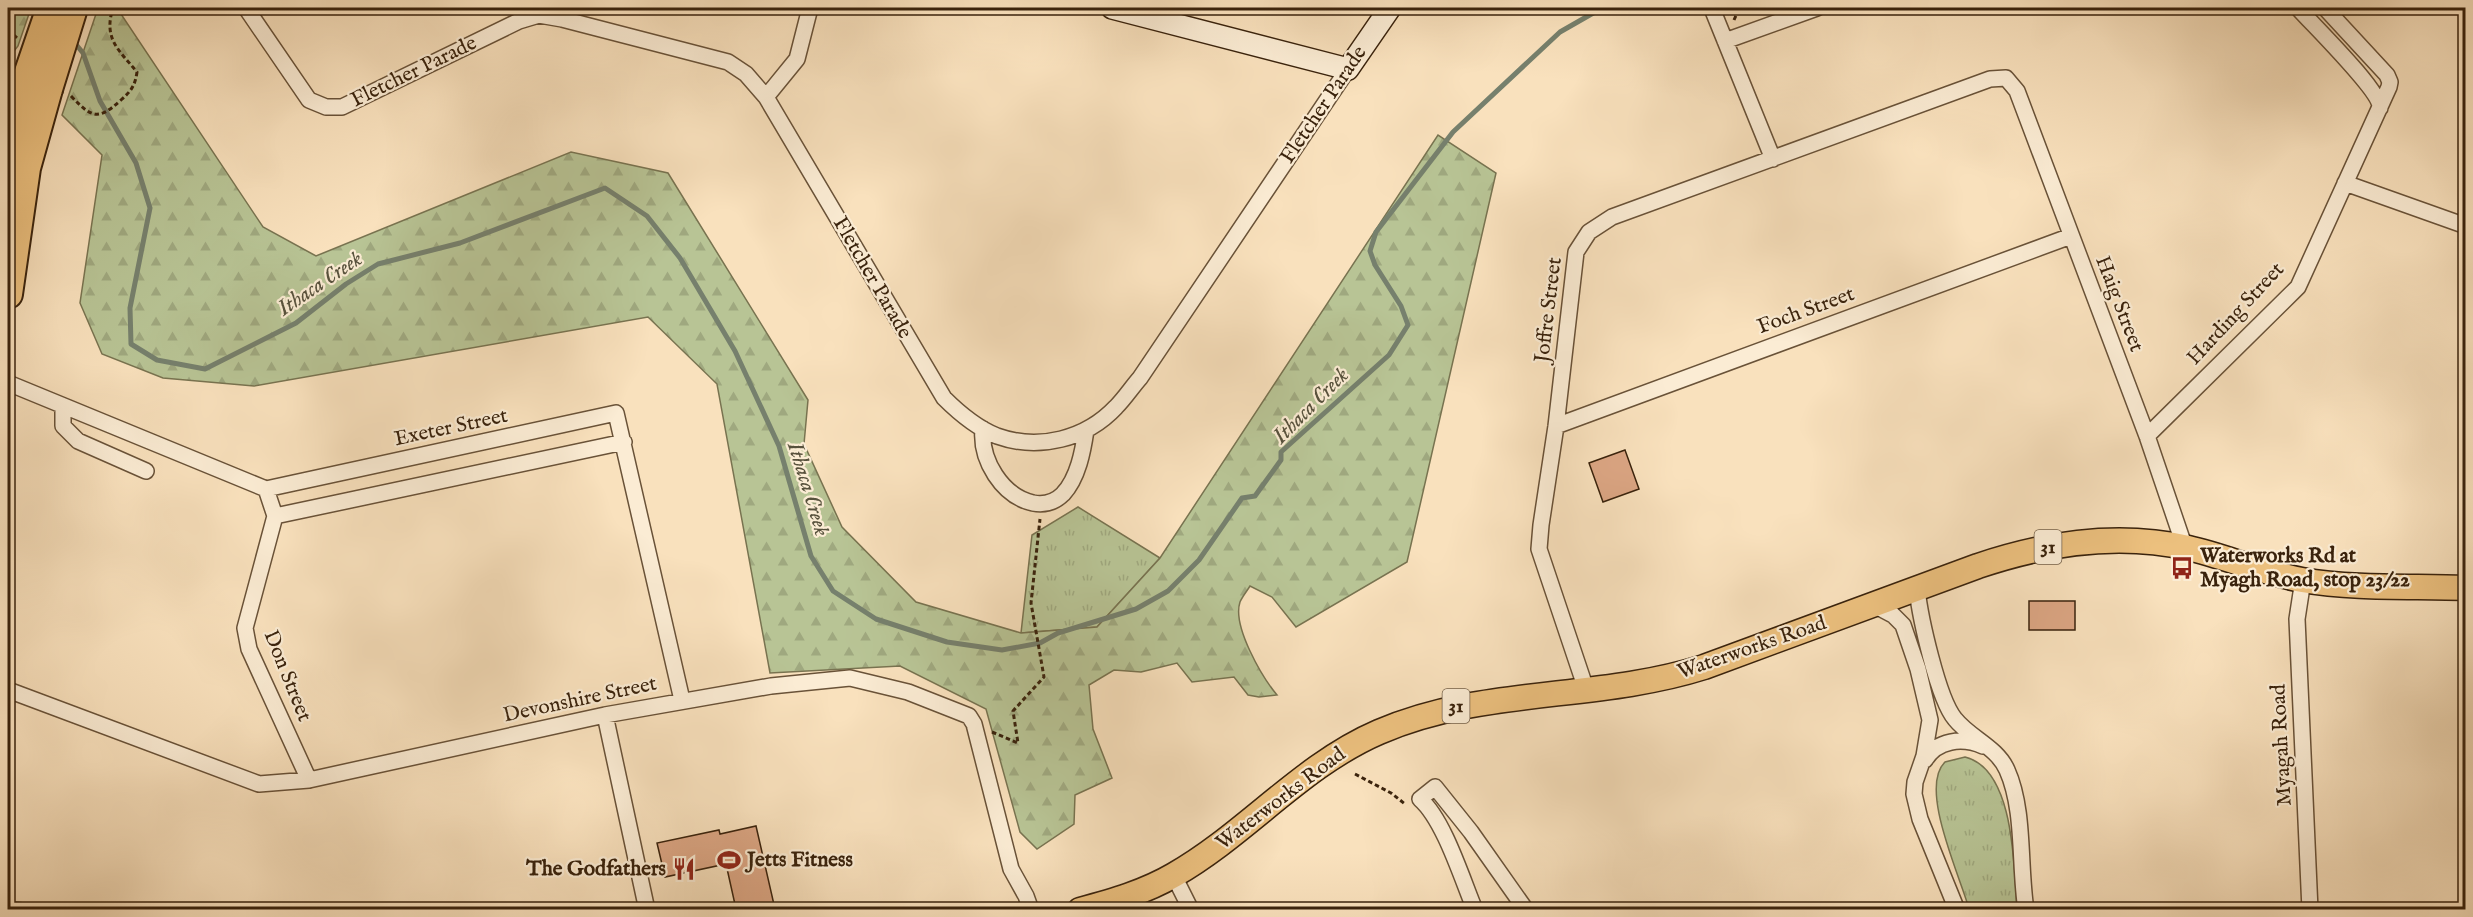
<svg xmlns="http://www.w3.org/2000/svg" width="2473" height="917" font-family="'IM FELL English',serif">
<defs>
<pattern id="grass-tufts" width="24" height="20" patternUnits="userSpaceOnUse" patternTransform="scale(1.5)"><rect width="24" height="20" fill="#b8c495"/><path d="M3 7l-1-3M5 7V3M7 7l1-3M15 17l-1-3M17 17v-4M19 17l1-3" fill="none" stroke="#9fa87f"/></pattern>
<pattern id="forest-firs" width="22" height="20" patternUnits="userSpaceOnUse" patternTransform="scale(1.5)"><rect width="22" height="20" fill="#b8c495"/><path d="M5 1l3.5 6h-7zM16 11l3.5 6h-7z" fill="#9fa87f"/></pattern>
</defs>
<rect width="100%" height="100%" fill="#f9e1bd"/>
<filter id="stains"><feTurbulence type="fractalNoise" baseFrequency=".00333" numOctaves="4"/><feColorMatrix values="0 0 0 0 .2 0 0 0 0 .09 0 0 0 0 .02 0 0 0 .5 -.17"/></filter>
<radialGradient id="worn" r=".72"><stop offset=".6" stop-color="#630" stop-opacity="0"/><stop offset="1" stop-color="#630" stop-opacity=".3"/></radialGradient>
<path fill="url(#grass-tufts)" stroke="#787350" stroke-width="1.5" d="M1078 507 1160 558 1097 627 1021 633 1032 535Z
M1965 757C2015 769 2014 869 2017 909H1969C1961 878 1918 788 1945 762Z"/>
<path fill="url(#forest-firs)" stroke="#787350" stroke-width="1.5" d="M8 8H31L18 46 8 59Z
M98 8H117L263 227 316 256 571 152 668 173 808 400 804 444 842 527 916 602 1021 633 1097 627 1160 558 1438 135 1496 173 1407 562 1296 627 1272 597 1250 586C1247 591 1242 597 1240 602 1232 626 1262 677 1277 695L1259 697 1248 695 1234 677 1192 682 1177 663 1141 672 1114 670 1089 685 1093 729 1112 778 1075 795 1074 824 1037 849 1020 832 986 709 900 666 770 673 717 384 648 317 254 386 163 378 102 354 80 303 102 155 62 115Z"/>
<path fill="#b8c495" stroke="#787350" stroke-width="1.5" d="M8 901 75 909H8Z"/>
<g fill="none" stroke-linecap="round" stroke-linejoin="round">
<path stroke="#76806d" stroke-width="5" d="M74 42 83 53 100 101 136 163 150 208 130 308 131 344 157 360 205 369 296 323 346 284 378 264 460 243 605 188 647 216 680 258 735 351 779 446 811 556 833 591 876 619 947 642 1002 650 1040 643 1058 633 1136 609 1168 591 1199 560 1242 498 1255 496 1281 460V452L1389 355 1408 325 1401 306 1375 265 1370 251 1376 232 1453 132 1560 32 1602 8"/>
</g>
<path fill="#dca684" stroke="#39220c" stroke-width="1.5" d="M1625 450 1639 489 1603 502 1589 463Z
M2029 601H2075V630H2029Z
M756 826 775 909H736L726 864 665 877 657 843 719 830 720 834Z"/>
<g fill="none" stroke-linecap="round" stroke-linejoin="round">
<g stroke="#695238" stroke-width="18">
<path id="street" d="M246 8 309 100 326 107H342L519 21 539 15 562 19 728 62 746 74 766 97 944 398C959 413 977 428 997 436 1039 451 1086 439 1116 407 1125 398 1132 387 1140 378L1348 69
M2298 8C2312 24 2381 91 2380 108
M1713 11 1773 159
M1725 41 1817 8
M766 97 797 59 810 8
M2345 183 2466 226
M8 383 266 489 275 516
M63 406V426L78 441 146 471
M1556 426 2071 236
M983 429C980 460 1002 496 1033 503 1044 505 1054 503 1063 494 1078 478 1083 451 1086 430
M2147 436 2298 287 2389 87 2390 82 2387 75 2325 8
M266 489 616 413 682 700
M275 516 624 442
M275 516 245 628 249 649 309 780
M2303 580 2297 619 2310 910
M1917 589C1920 617 1938 699 1955 719 1970 738 1997 747 2007 770 2025 810 2019 866 2026 910
M1874 605 1893 615 1903 625 1918 669 1930 720 1924 756 1915 782 1914 794 1920 819 1957 910
M1586 689 1539 549 1541 525 1556 426 1576 252 1589 232 1612 217 1990 79 2006 78 2017 91 2147 436 2185 548
M8 690 259 784 309 780 605 715 771 686 850 678 908 692 969 716 974 724 1011 869 1026 896 1031 910
M605 715 647 910
M1925 760C1937 740 1962 737 1983 746
M1174 876 1191 910
M1475 910C1462 879 1444 820 1420 799L1435 787 1471 832 1526 910"/>
</g>
<g stroke="#39220c" stroke-width="24">
<path id="secondary" d="M1112 8 1348 69 1390 8"/>
</g>
<g stroke="#39220c" stroke-width="27">
<path id="primary" d="M1080 910C1113 901 1145 892 1174 875 1246 834 1302 765 1379 732 1482 687 1597 701 1704 667L1978 566C2046 543 2117 532 2188 548 2227 557 2263 573 2302 580 2355 589 2412 586 2466 588"/>
</g>
<g stroke="#39220c" stroke-width="32">
<path id="highway" d="M8 158 27 78
M8 294 26 168 48 89"/>
</g>
<path stroke="#39220c" stroke-width="3" stroke-dasharray="4.5 3" stroke-linecap="butt" d="M1734 20 1738 11 1737 8
M8 30 17 38
M71 96C92 118 98 121 121 100 131 91 135 86 137 72 119 50 103 39 113 8
M992 732 1018 743 1013 711 1044 677 1031 603 1040 519
M1355 774 1391 793 1405 804"/>
<use href="#street" stroke="#fbecd4" stroke-width="15"/>
<use href="#secondary" stroke="#fbecd4" stroke-width="21"/>
<use href="#primary" stroke="#ecc07e" stroke-width="24"/>
<use href="#highway" stroke="#ecc07e" stroke-width="28"/>
<g stroke="#39220c" stroke-width="32" stroke-linecap="butt">
<path id="highway-bridge" d="M27 78 51 8
M48 89 73 8"/>
</g>
<use href="#highway-bridge" stroke="#ecc07e" stroke-width="28"/>
</g>
<defs>
<g id="bus-bare" transform="scale(1.8)"><path d="M-5-6H5V4H4V6H2V4H-2V6H-4V4H-5ZM-3.5-4V0h7V-4ZM-3.5 1.2v1.5H-2V1.2ZM2 1.2v1.5H3.5V1.2Z" fill="#8f2418" stroke="#fbecd4" stroke-width="2.5" paint-order="stroke"/></g>
<g id="stadium-bare" transform="scale(1.8)"><path d="M0-5a6.5 5 0 1 0 0 10a6.5 5 0 1 0 0-10ZM-3.5-1.8h7v3.6h-7Z" fill="#8f2418" stroke="#fbecd4" stroke-width="2.5" paint-order="stroke"/></g>
<g id="restaurant-bare" transform="scale(1.8)"><path d="M-5-6h1v4h1v-4h1v4h1v-4h1v5L-1.5 .5V6h-2V.5L-5-1ZM5-6V6H3V1.5H1.5Q1.5-4 5-6Z" fill="#8f2418" stroke="#fbecd4" stroke-width="2.5" paint-order="stroke"/></g>
</defs>
<g fill-rule="evenodd">
<use href="#bus-bare" x="2182" y="568"/>
<use href="#stadium-bare" x="729" y="860"/>
<use href="#restaurant-bare" x="684" y="869"/>
</g>
<g text-anchor="middle" dominant-baseline="central" stroke-width="4.5" stroke-linejoin="round" paint-order="stroke">
<g fill="#fbecd4" stroke="#735f48" stroke-width="1.5">
<rect x="2034.5" y="530" width="27" height="34" rx="4.5"/>
<rect x="1442.5" y="689" width="27" height="34" rx="4.5"/>
</g>
<g font-size="20" font-weight="bold" fill="#39220c">
<text x="2048" y="547">31</text>
<text x="1456" y="706">31</text>
</g>
<g font-size="21" fill="#39220c" stroke="#fbecd4">
<text transform="translate(414 72) rotate(-26)">Fletcher Parade</text>
<text transform="translate(1324 105) rotate(-56)">Fletcher Parade</text>
<text transform="translate(872 278) rotate(60)">Fletcher Parade</text>
<text transform="translate(2119 304) rotate(69)">Haig Street</text>
<text transform="translate(1549 310) rotate(-83)">Joffre Street</text>
<text transform="translate(1806 311) rotate(-20)">Foch Street</text>
<text transform="translate(2236 314) rotate(-47)">Harding Street</text>
<text transform="translate(451 428) rotate(-12)">Exeter Street</text>
<text transform="translate(1752 648) rotate(-19)">Waterworks Road</text>
<text transform="translate(287 676) rotate(68)">Don Street</text>
<text transform="translate(580 700) rotate(-12)">Devonshire Street</text>
<text transform="translate(2282 745) rotate(-93)">Myagah Road</text>
<text transform="translate(1281 799) rotate(-37)">Waterworks Road</text>
</g>
<g font-size="21" font-weight="bold" fill="#39220c" stroke="#fbecd4" text-anchor="start">
<text x="2200" y="556">Waterworks Rd at<tspan x="2200" dy="24">Myagh Road, stop 23/22</tspan></text>
<text x="747" y="860">Jetts Fitness</text>
<text x="666" y="869" text-anchor="end">The Godfathers</text>
</g>
<g font-size="22" font-style="italic" fill="#57513c" stroke="#fbecd4">
<text transform="translate(320 284) rotate(-34)">Ithaca Creek</text>
<text transform="translate(1311 406) rotate(-45)">Ithaca Creek</text>
<text transform="translate(808 489) rotate(73)">Ithaca Creek</text>
</g>
</g>
<rect width="2473" height="917" fill="none" stroke="#f9e1bd" stroke-width="30"/>
<rect x="9" y="9" width="2455" height="899" fill="none" stroke="#39220c" stroke-width="3"/>
<rect x="15" y="15" width="2443" height="887" fill="none" stroke="#39220c" stroke-width="1.5"/>
<rect width="100%" height="100%" filter="url(#stains)"/>
<rect width="100%" height="100%" fill="url(#worn)"/>
</svg>
